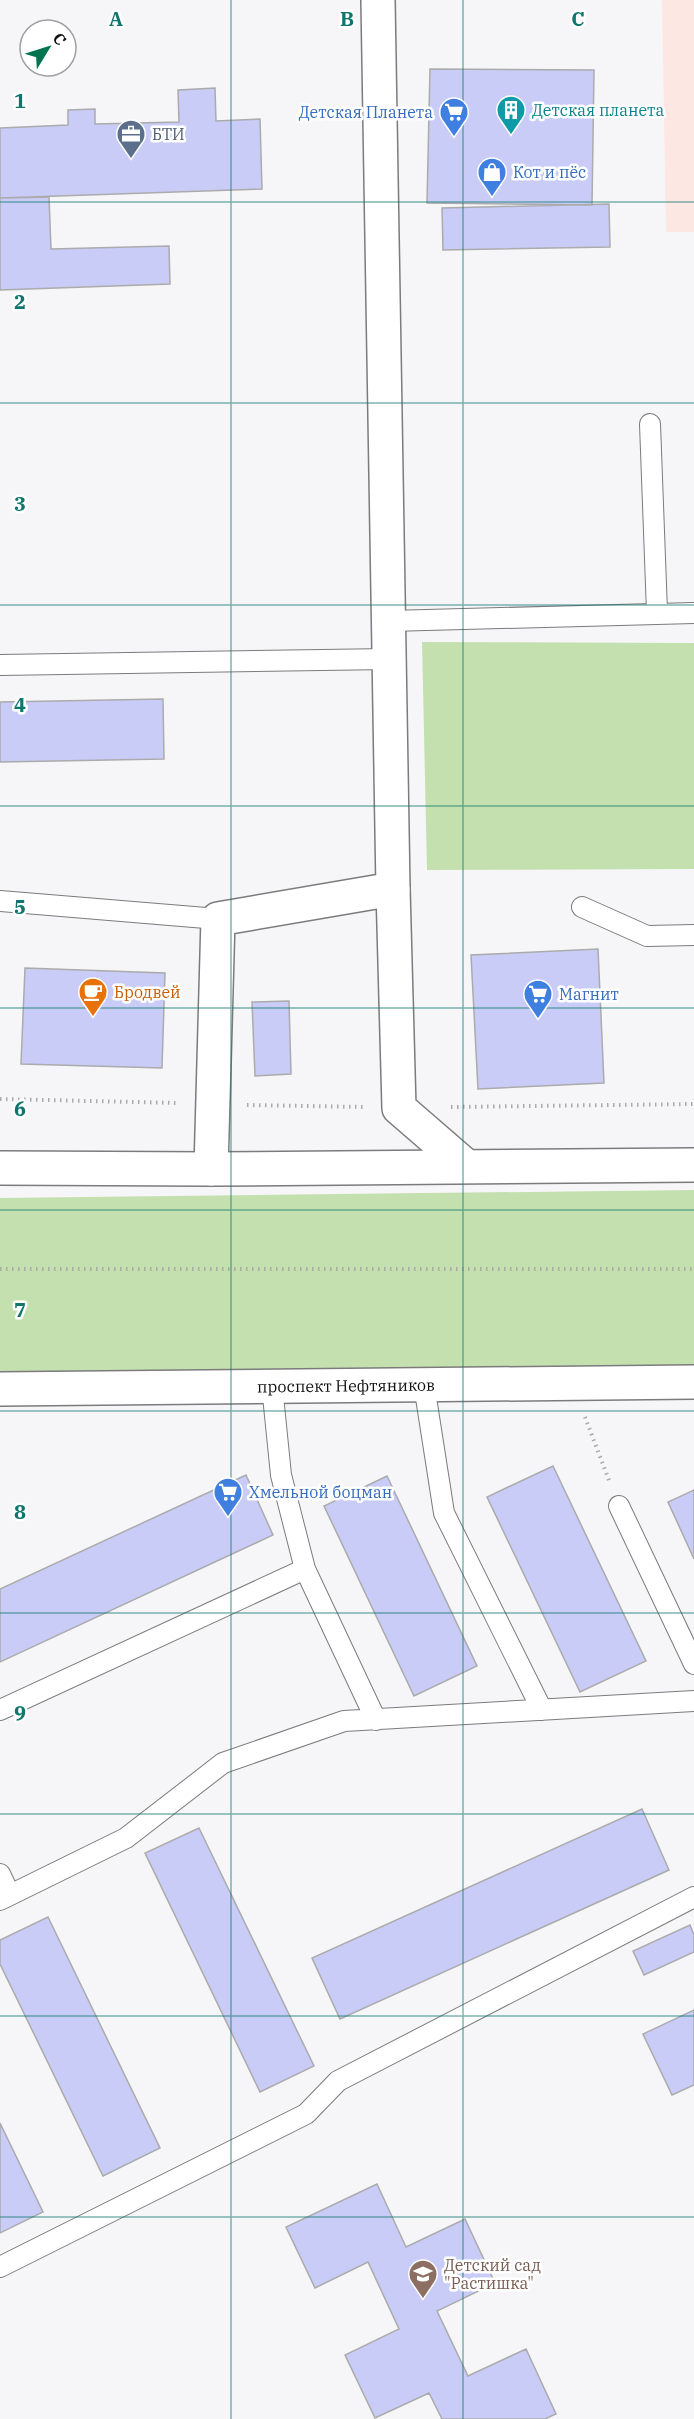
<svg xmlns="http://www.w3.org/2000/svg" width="694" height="2419" font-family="'IBM Plex Serif',serif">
<rect width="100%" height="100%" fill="#f6f6f8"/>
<path fill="#fce7e3" d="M662 0H694V232H666Z"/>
<path fill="#c5e0af" d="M422 642 694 643V869L427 870Z
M694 1190V1368L0 1373V1198Z"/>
<path fill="#c8ccf7" stroke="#ababac" stroke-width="1.5" d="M430 69 594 70 592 205 427 203Z
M215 88 216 121 260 119 262 189 0 198V128L68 125V110L95 109V124L179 122 178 90Z
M49 197 51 249 169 246 170 284 0 290V198Z
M609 204 610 247 443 250 442 208Z
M163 699 164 759 0 762V702Z
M598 949 604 1083 478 1089 471 955Z
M25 968 165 973 162 1068 21 1064Z
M289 1001 291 1074 255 1076 252 1002Z
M553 1466 646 1661 580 1692 487 1497Z
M246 1475 273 1535 0 1662V1589Z
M387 1476 477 1666 414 1696 324 1506Z
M694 1490V1559L668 1502Z
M642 1809 669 1870 340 2019 312 1958Z
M199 1828 314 2066 260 2092 145 1853Z
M48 1917 160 2148 103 2176 0 1964V1940Z
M690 1925 694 1935V1952L644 1975 633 1951Z
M694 2010V2085L672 2095 643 2034Z
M0 2123 43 2212 0 2233Z
M377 2184 406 2247 465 2219 495 2283 437 2311 468 2376 526 2349 556 2414 545 2419H442L429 2393 375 2418 345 2355 399 2329 368 2262 315 2288 286 2227Z"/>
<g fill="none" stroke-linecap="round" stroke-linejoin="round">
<g stroke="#7b7b7d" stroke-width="22">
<path id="service" d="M650 424 657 612
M389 621 694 613
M0 665 389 659
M0 901 218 919
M582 907 647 936 694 935
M424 1385 444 1513 542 1710
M272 1386 281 1475 305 1569
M619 1506 694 1664
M0 1710 305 1569 376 1720
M0 1874 10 1895
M0 1900 126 1838 223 1763 344 1721 694 1701
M0 2267 306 2114 338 2081 694 1897"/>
</g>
<g stroke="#7b7b7d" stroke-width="36">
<g id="minor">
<path d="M393 889 399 1108 466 1166"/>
<path d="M0 1168 211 1169 694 1165"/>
<path d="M211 1169 218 919 393 889 378 0"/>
<path id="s1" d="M0 1389 694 1382"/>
</g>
</g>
<path stroke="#aaaaac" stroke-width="4" stroke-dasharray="1.5 4.5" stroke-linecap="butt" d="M0 1099 179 1103
M247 1105 365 1107
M451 1107 694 1104
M0 1269H694
M585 1417 610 1483"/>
<use href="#service" stroke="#fff" stroke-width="20"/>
<use href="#minor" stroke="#fff" stroke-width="33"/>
</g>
<path fill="none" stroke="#0f766e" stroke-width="1.5" stroke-opacity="0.55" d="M231 0V2419M463 0V2419M0 202H694M0 403H694M0 605H694M0 806H694M0 1008H694M0 1210H694M0 1411H694M0 1613H694M0 1814H694M0 2016H694M0 2217H694"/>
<defs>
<g id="building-pin" transform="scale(1.5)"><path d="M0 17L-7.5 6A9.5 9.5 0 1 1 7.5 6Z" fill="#0f9aa8" stroke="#fff"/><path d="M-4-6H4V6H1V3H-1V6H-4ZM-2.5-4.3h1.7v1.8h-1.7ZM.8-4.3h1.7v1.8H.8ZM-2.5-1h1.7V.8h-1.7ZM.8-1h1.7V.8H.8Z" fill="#fff"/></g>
<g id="supermarket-pin" transform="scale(1.5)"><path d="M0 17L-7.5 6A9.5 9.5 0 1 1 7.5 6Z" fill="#3f7fe0" stroke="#fff"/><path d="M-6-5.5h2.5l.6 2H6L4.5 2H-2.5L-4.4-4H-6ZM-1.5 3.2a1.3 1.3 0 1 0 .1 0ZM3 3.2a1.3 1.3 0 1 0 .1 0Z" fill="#fff"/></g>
<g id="office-pin" transform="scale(1.5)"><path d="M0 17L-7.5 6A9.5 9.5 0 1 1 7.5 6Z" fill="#5c6f8a" stroke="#fff"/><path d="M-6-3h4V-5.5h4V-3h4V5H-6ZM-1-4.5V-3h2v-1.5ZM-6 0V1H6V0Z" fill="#fff"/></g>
<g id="shop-pin" transform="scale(1.5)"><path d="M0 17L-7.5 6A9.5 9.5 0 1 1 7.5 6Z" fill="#3f7fe0" stroke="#fff"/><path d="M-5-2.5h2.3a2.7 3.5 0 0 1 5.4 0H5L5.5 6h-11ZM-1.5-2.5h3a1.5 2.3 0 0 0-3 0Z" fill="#fff"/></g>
<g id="cafe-pin" transform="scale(1.5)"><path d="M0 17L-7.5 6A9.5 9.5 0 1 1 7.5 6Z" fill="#e8710a" stroke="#fff"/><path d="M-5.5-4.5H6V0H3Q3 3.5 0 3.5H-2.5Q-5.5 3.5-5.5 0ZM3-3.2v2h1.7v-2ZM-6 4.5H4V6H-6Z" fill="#fff"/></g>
<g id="school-pin" transform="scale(1.5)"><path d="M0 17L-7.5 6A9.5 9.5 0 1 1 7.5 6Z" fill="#8d6e63" stroke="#fff"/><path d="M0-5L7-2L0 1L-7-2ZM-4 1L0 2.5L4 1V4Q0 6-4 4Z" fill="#fff"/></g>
</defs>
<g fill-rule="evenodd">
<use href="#building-pin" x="511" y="110"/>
<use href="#supermarket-pin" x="454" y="112"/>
<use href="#office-pin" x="131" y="134"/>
<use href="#shop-pin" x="492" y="172"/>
<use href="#cafe-pin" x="93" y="992"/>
<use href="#supermarket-pin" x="538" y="994"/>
<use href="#supermarket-pin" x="228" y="1492"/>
<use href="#school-pin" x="423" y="2274"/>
</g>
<g text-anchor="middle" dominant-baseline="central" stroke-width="5" stroke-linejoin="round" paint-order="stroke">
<g font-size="16" fill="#0d838f" stroke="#fff" text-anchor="start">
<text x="532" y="110">Детская планета</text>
</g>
<g font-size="16" fill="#366cbe" stroke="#fff" text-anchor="start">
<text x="433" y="112" text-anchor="end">Детская Планета</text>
<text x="513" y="172">Кот и пёс</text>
<text x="559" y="994">Магнит</text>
<text x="249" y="1492">Хмельной боцман</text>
</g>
<g font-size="16" fill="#4e5e75" stroke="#fff" text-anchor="start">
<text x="152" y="134">БТИ</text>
</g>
<g font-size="16" fill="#c56008" stroke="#fff" text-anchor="start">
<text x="114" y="992">Бродвей</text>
</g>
<g font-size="16" fill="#111" stroke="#fff">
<text stroke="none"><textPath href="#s1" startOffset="346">проспект Нефтяников</textPath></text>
</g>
<g font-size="16" fill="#785e54" stroke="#fff" text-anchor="start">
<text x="444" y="2265">Детский сад<tspan x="444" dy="18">"Растишка"</tspan></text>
</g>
</g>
<g font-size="20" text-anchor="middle" font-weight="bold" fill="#0f766e" stroke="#fff" stroke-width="5" stroke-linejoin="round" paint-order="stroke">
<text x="116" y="26">A</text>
<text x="347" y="26">B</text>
<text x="578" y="26">C</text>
<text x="20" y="108">1</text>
<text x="20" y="309">2</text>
<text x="20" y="511">3</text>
<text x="20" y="712">4</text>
<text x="20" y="914">5</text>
<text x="20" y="1116">6</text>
<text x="20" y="1317">7</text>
<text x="20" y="1519">8</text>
<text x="20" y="1720">9</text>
</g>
<g transform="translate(48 48) rotate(52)"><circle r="28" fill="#ffffff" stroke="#a0a0a0" stroke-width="1.5"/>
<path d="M0-4.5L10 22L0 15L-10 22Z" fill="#00744f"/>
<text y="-9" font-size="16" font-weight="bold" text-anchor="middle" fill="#111111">С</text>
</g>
</svg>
